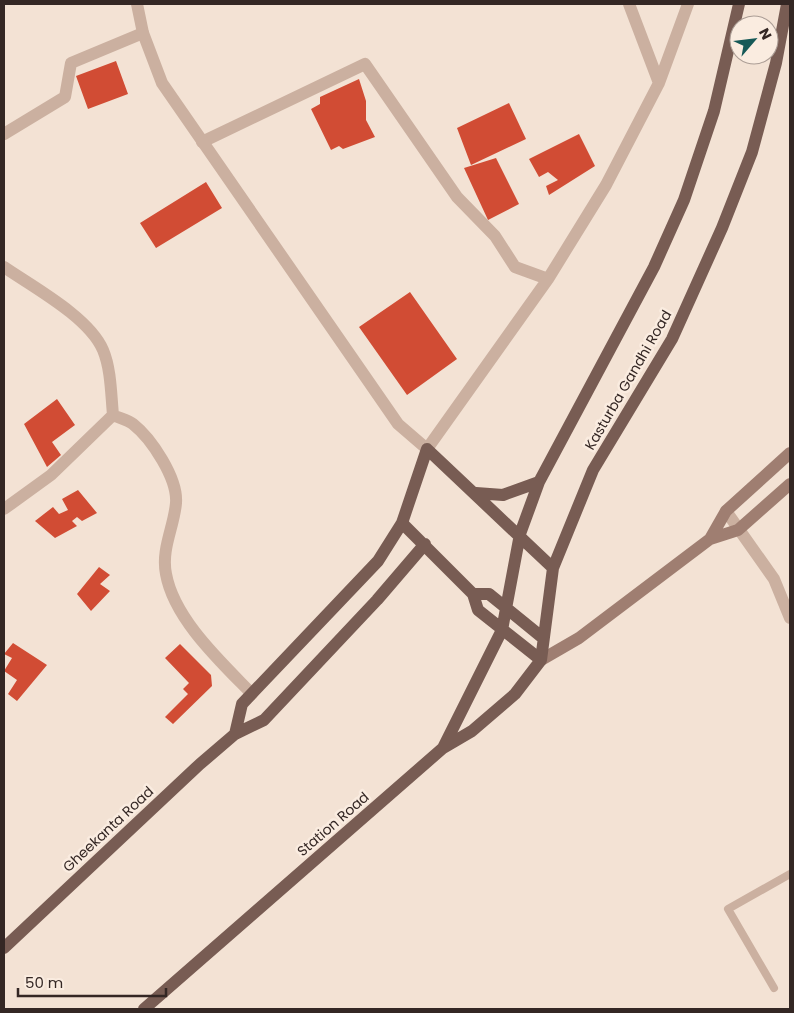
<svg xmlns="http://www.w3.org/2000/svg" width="794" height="1013" font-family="Poppins,sans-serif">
<rect width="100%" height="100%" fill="#f3e2d4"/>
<path fill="#d14c34" d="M116 61 128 94 88 109 76 76Z
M359 79 366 101V120L375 137 343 149 339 146 331 150 311 109 320 104V97Z
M509 103 526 139 471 165 457 128Z
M579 134 595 166 549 195 546 186 558 180 548 172 539 177 529 159Z
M496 158 519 204 488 220 464 168Z
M206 182 222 208 156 248 140 223Z
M410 292 457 359 407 395 359 327Z
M57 399 75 425 52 442 61 455 47 467 24 424Z
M78 490 97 513 82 521 77 517 72 521 77 526 55 538 35 521 53 507 59 514 68 510 62 499Z
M99 567 110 575 100 584 110 591 91 611 77 594Z
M13 643 47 665 17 701 8 694 17 680 4 671 12 658 4 654Z
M180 644 211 675 212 686 173 724 165 717 188 694 183 689 189 683 165 658Z"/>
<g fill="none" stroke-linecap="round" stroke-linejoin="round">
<path stroke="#cbb0a0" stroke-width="8" d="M774 988 728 909 790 874"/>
<path stroke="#cbb0a0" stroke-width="12" d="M629 4 659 83
M4 134 65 97 71 63 143 33
M202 142 365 64 457 197 495 236 515 267 548 279
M4 267C33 287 89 317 103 350 111 369 111 394 113 415
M113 415C119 418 128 420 133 424 152 439 178 479 176 503 174 527 161 549 166 574 174 619 221 662 252 694
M427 449 548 279 606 185 659 83 688 4
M4 509 51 475 113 415
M726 511 774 579 790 618"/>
<path stroke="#cbb0a0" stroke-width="12" d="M137 4 143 33 162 83 398 424 427 449"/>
<path stroke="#9f7e71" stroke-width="12" d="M710 539 726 511 790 453
M541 660 579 638 710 539 738 530 790 484"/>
<path stroke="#785c53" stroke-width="12" d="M476 493 503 495 539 482
M402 523 473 594H489L543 638
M473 594 478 610 541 660
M235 734 242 704 378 561 402 523 427 449 553 568
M443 748 472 731 515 694 541 660 553 568 593 470 672 339 722 228 752 152 776 63 787 4
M4 948 200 764 235 734 264 720 377 600 425 544
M144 1009 443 748 502 630 520 534 539 482 654 267 684 200 714 111 739 4"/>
</g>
<g text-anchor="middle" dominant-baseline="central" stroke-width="5" stroke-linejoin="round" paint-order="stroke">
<g font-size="14" fill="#342724" stroke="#faece0">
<text transform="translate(628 380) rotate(-60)">Kasturba Gandhi Road</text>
<text transform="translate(333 824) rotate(-41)">Station Road</text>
<text transform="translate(108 829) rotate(-43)">Gheekanta Road</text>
</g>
</g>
<rect width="794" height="1013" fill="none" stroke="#342724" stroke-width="10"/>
<g transform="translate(754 40) rotate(62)"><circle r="24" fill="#faece0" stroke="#ab9d95"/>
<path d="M0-4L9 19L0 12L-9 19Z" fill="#165957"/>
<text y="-8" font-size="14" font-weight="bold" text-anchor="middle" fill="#342724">N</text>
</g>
<path d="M18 988v8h148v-8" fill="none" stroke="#342724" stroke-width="2.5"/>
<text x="25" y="988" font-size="15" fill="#342724" stroke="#faece0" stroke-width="4" paint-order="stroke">50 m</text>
</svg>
